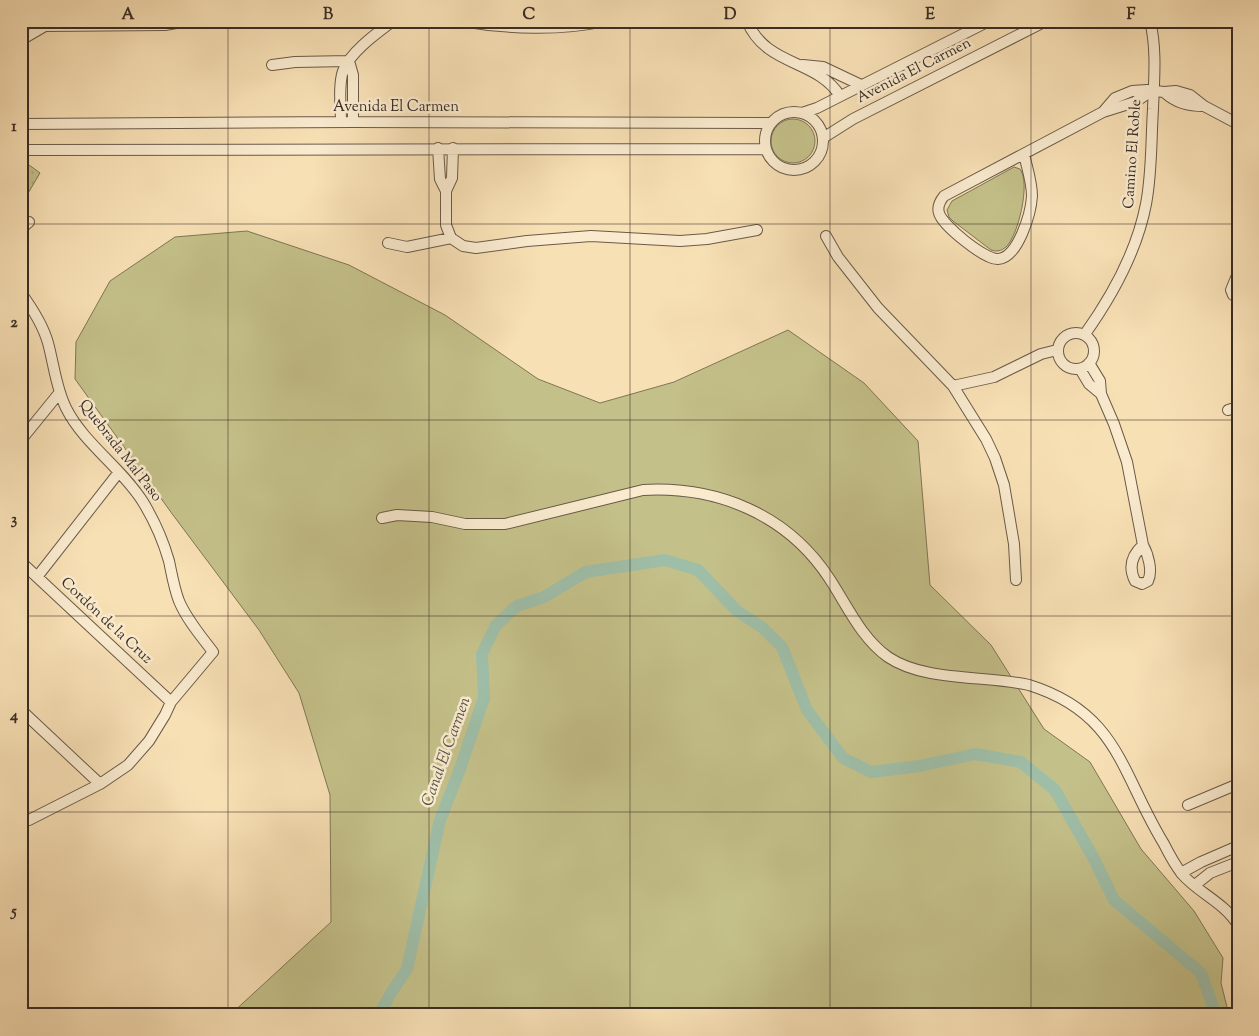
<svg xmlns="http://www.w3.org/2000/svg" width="1259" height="1036" font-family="'Sorts Mill Goudy',serif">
<defs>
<pattern id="park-dots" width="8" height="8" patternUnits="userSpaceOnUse" patternTransform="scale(1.25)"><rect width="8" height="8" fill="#c4c089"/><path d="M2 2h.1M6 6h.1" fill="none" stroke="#a9a576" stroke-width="1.8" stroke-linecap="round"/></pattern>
</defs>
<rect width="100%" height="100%" fill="#f8e0b5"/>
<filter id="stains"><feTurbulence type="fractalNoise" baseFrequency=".004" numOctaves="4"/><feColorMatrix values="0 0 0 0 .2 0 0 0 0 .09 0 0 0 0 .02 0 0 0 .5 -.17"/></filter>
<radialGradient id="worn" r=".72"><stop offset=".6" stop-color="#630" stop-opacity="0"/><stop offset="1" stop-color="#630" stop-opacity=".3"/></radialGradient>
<path fill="#c4c089" stroke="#7f7656" d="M771 141a22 22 0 1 1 44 0a22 22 0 1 1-44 0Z
M1014 167 1020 169C1031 183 1018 236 1006 247 1001 251 997 252 991 250L953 221 949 217 947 210 952 201Z
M247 231 349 265 445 315 538 379 600 403 674 382 788 330 864 383 918 441 930 585 991 645 1044 729 1090 762 1141 849 1194 911 1223 958 1221 983 1229 1015H230L331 922 330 795 299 693 259 630 173 515 75 379 76 342 110 281 175 237Z"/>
<path fill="url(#park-dots)" stroke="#7f7656" d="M21 162H25L40 173 21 205Z"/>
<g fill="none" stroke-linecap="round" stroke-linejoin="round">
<path stroke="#9fbea8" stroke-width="12" d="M379 1015 391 993 407 969 440 820 460 769 484 698 482 654 496 625 517 606 544 597 586 572 665 560 698 570 737 611 763 628 782 647 807 710 843 758 871 772 920 766 975 754 1021 762 1055 790 1093 857 1114 900 1201 973 1216 1015"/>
<g stroke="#6a5a48" stroke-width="12">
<path id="minor" d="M462 21C507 29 560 31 605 21
M747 21C766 67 817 59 840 96
M45 26 165 25 187 21
M21 40 50 23
M349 61 353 75V122
M272 65 295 62 349 61
M803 65 823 67 861 85
M1164 92C1176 103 1188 106 1204 106
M765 141a29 29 0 1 1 58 0a29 29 0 1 1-58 0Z
M1103 112 1115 98 1132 91 1147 90 1164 92 1176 91 1190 95 1204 106 1238 124
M802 113 817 108 989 21
M341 122C341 106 338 86 343 71 350 52 377 33 393 21
M21 124 353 122 771 123
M823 138 853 119 1046 21
M438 148 440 179 446 191
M453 148 452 178 446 191V225L451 238 463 246 476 248 527 241 591 236 680 241 707 239 757 230
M21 150 765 149
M1024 154C1027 168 1032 182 1032 196 1031 213 1018 258 998 259 985 260 942 225 939 213 937 207 940 201 944 196L1103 112 1135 102 1153 90
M21 229 29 222
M826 236 838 257 878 308 953 386 986 439 995 458 1004 485 1014 544 1016 580
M388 243 407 247 451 238
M1238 273 1231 290 1233 295 1238 297
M21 293C32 308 43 325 48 343 54 365 56 388 66 408 84 444 122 468 143 502 154 520 163 540 169 561 172 575 174 588 179 601 187 620 201 636 213 652L171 702 165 715 149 741 128 765 100 784 29 820
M1058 351a18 18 0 1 1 36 0a18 18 0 1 1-36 0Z
M1085 334C1112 296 1137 251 1146 204 1152 173 1151 140 1153 109 1154 80 1157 49 1150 21
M1089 363 1100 381 1101 394 1114 424 1127 462 1143 545C1148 554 1153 571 1148 581L1142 584 1135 581C1128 567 1132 555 1143 545
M1080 369 1089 384 1101 394
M953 386 994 377 1041 354 1057 350
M1228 410 1238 407
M21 440 60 392
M382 518 397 515 432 517 465 524H505L643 490C717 486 787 514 829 578 847 605 861 638 888 657 925 682 985 675 1029 685 1119 713 1121 774 1164 844 1169 854 1175 865 1182 874 1198 893 1224 902 1238 925
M21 562 171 702
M37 577 119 472
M21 710 100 784
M1188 805 1238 784
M1181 873 1201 862 1238 846
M1195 885 1210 873 1238 862"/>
</g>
<path stroke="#3a2d24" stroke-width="2" stroke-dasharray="1 2.5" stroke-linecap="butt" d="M852 1015 874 1008 904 1015"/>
<use href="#minor" stroke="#faebcf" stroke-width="10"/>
</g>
<path fill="none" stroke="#3a2d24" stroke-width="1" stroke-opacity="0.55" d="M228 21V1015M429 21V1015M630 21V1015M830 21V1015M1031 21V1015M21 224H1238M21 420H1238M21 616H1238M21 812H1238"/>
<g text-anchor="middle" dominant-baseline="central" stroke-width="5" stroke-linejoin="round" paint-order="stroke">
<g font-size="15" fill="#3a2d24" stroke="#faebcf">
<text transform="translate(914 71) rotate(-27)">Avenida El Carmen</text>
<text x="396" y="107">Avenida El Carmen</text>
<text transform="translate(1133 154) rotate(-86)">Camino El Roble</text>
<text transform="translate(120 451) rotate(52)">Quebrada Mal Paso</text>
<text transform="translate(106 621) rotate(43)">Cordón de la Cruz</text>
</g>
<g font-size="16" font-style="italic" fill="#535145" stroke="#faebcf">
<text transform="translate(447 752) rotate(-70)">Canal El Carmen</text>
</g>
</g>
<rect width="1259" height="1036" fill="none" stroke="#f8e0b5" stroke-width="55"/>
<rect x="28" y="28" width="1204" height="980" fill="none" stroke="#3a2d24" stroke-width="2"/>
<g font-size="16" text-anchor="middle" font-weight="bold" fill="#3a2d24">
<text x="128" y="19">A</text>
<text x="328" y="19">B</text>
<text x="529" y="19">C</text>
<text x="730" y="19">D</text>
<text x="930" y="19">E</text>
<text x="1131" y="19">F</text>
<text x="14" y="131">1</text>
<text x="14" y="327">2</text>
<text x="14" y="524">3</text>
<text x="14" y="720">4</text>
<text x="14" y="916">5</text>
</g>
<rect width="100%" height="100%" filter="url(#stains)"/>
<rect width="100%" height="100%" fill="url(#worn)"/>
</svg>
